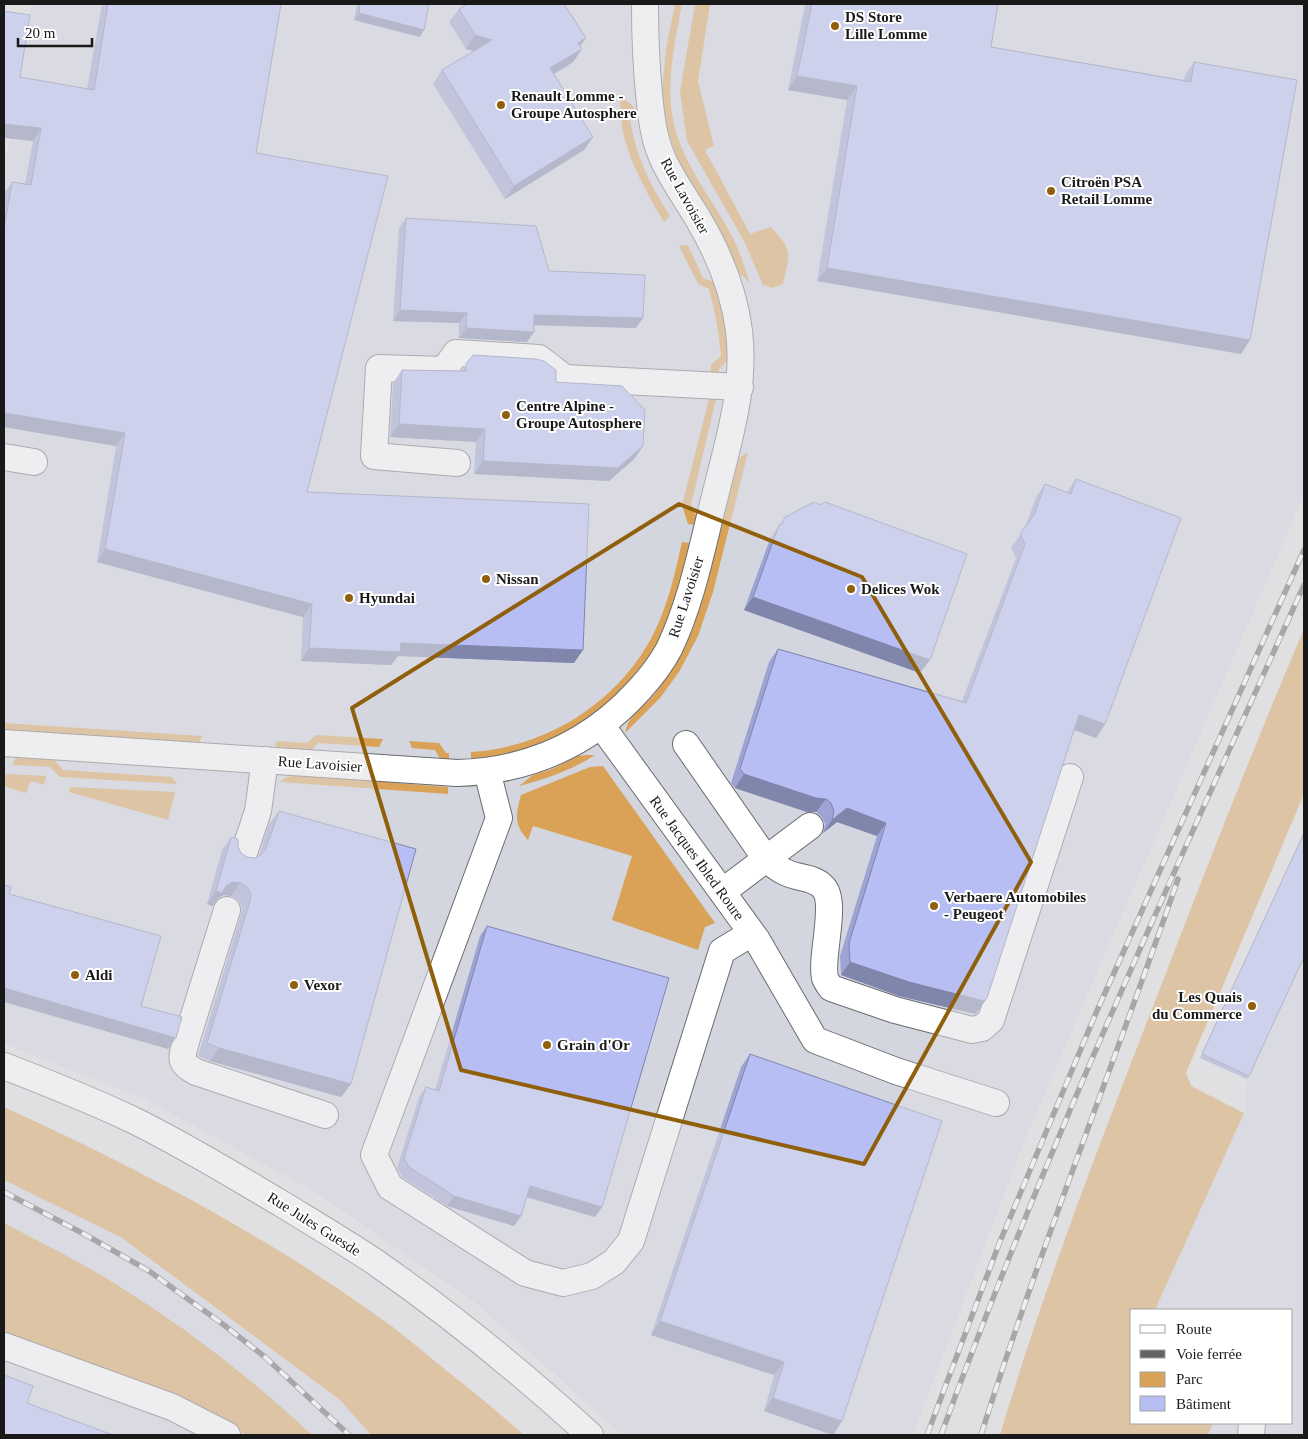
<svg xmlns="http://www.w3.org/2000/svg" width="1308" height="1439" font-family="'Times New Roman',serif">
<rect width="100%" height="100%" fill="#e0e0e3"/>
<path fill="#d3d5df" d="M31 4H1304V495L1028 1132 913 1435H622L474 1302 318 1194 145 1099 4 1044V153H8Z
M1304 955V1435H1208L1213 1423H1292V1310H1155L1244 1113 1247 1079Z
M4 1107 82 1143 205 1209 292 1258 381 1318 495 1410 524 1435H4Z"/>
<path fill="#daa257" d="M675 4H682C675 43 665 85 674 125 685 168 715 202 734 240 741 254 745 269 750 283L738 272 728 248 713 219 688 178 677 157 666 125 662 91 666 49Z
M695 4H710L698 81 714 146 705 150 750 234 771 227C793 251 790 253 783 284L773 288 763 285 745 243 687 141 680 92Z
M623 99 631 104 638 112 630 119C636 157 650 184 670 216L664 222C647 194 631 165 623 133 621 123 621 112 620 102Z
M688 245 703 278 715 282 723 309 728 360 719 369V373L711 372V365L721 356C719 333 715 311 709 289L698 284 679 246Z
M710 395H717L691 505 697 517 695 525 688 524 682 505Z
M748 452 713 592 698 636 679 672 660 698 625 733 628 723 632 717 654 695 671 670 692 631 706 589 739 458Z
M682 542 690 543C683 571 677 600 666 627 659 643 648 658 637 671 605 711 566 739 517 753 502 757 486 758 471 760V752C551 747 627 697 659 622 670 596 676 569 682 542Z
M1304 629V794L1186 1073 1191 1086 1244 1113 1155 1310H1132V1423H1213L1208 1435H1000C1045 1284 1102 1137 1159 991 1206 869 1253 748 1304 629Z
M4 723 202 736 199 744 4 730Z
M316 735 383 739 379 747 318 743 311 751 279 749 275 745 276 741 307 743Z
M409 741 439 743 446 753H449V760H441L435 750 412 748Z
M587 755H595C572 770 546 779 519 786L533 775 552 769 578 756Z
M16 757 55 760 63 770 172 777 177 784 60 777 50 767 12 765Z
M603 766 715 923 705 927 698 950 612 920 632 856 533 826 528 840C513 824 516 815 521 795L590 767Z
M6 774 46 776 44 785 31 781 26 793 4 786Z
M294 775 448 787V794L280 782 285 778Z
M70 787 175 792 168 820 69 792Z
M4 1107C133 1166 264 1234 380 1318 398 1330 414 1344 431 1358 462 1383 494 1408 524 1435H371L340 1400 122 1238 4 1180Z
M4 1223C37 1241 72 1257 104 1277 179 1322 249 1376 312 1435H246L182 1400 4 1335Z"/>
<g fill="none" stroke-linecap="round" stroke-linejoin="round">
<g stroke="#6b6b6e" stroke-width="28">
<path id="minor" d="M4 457 34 462
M457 463 374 456 379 368 444 370 456 353 539 358 565 378 740 387
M601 725 757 940 815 1040 896 1071 996 1103
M4 743 457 773C529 771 590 744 639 690 650 678 661 664 669 649 692 601 702 547 715 496 728 442 746 388 739 331 734 290 718 252 697 217 685 197 671 178 662 157 653 136 651 115 649 93 646 63 645 34 645 4
M686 744 766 859C772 863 778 869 785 872 798 879 813 876 823 887 838 902 820 956 825 978 826 981 829 985 831 988L895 1010 972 1030 982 1028 991 1020 1070 777
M487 771 499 818 374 1155 390 1187 525 1273 563 1283 592 1276 614 1262 631 1241 722 951 752 933
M243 856 258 811 265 760
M722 892 810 826
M227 910 187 1038C182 1058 177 1062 196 1072L325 1115
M4 1066C48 1083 91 1100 133 1120 184 1145 233 1175 282 1204 313 1223 345 1242 375 1262 451 1315 522 1373 590 1435
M4 1346 172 1407 227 1435
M1251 1435 1252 1423"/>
</g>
<use href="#minor" stroke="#fff" stroke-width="26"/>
<g stroke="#636364" stroke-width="5.5">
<path id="rail" d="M4 1192 84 1234 149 1271 224 1325 265 1357 349 1435
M927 1435 999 1244 1096 1013 1304 550
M941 1435C1047 1145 1177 866 1304 585
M981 1435C1040 1248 1114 1065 1178 879"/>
</g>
<use href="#rail" stroke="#fff" stroke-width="4" stroke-dasharray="11" stroke-linecap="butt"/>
</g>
<path fill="#9da3d2" d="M102 4H281L256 153 307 492 574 663 398 656 391 665 301 661 303 617 97 562 116 446 4 427V193L12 182 25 184 33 141 20 77 87 89Z
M357 4H429L420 37 354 20Z
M467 4H566L565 5 586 38 580 46 582 49 573 62 554 74 593 137 584 150 505 199 433 84 442 70 474 51 466 49 449 22 459 9Z
M805 4H998L991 47 1184 80 1185 75 1194 62 1241 354 817 281 847 100 788 90Z
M406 218 636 328 534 325V332L527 342 459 338V323L393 321 399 228Z
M473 355 556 382 643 446 634 459 609 481 474 474 476 442 390 437 393 383 402 370 462 371Z
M1076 479 1105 724 1096 738 1074 730 987 998 978 1011 975 1014 899 996 841 975 840 956 877 836 837 822 823 833 825 824 822 817 816 812H807L735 788 731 783 769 662 778 649 962 701 1016 558 1011 548 1025 528 1036 497 1045 484 1067 492Z
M785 517 920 673 744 610 770 539Z
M279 811 351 1084 341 1097 210 1061 198 1056 241 914 242 907 238 900 231 896 224 895 218 898 213 906 207 904 222 850 231 837 241 853 247 857 255 858 259 856 269 824Z
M1304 832V957L1249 1076 1247 1079 1200 1058Z
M487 926 602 1207 595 1217 526 1197 521 1216 514 1226 447 1206 402 1177 397 1168 419 1097 426 1087 435 1090 480 936Z
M750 1054 842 1421 833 1435 764 1411 774 1375 651 1335 741 1067Z"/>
<path fill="#8085ab" d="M359 13 424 30 420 37 354 20Z
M475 35 492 40 483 53 466 49Z
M586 38 576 51 578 43Z
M582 49 573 62 541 82 550 68Z
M797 76 857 86 847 100 788 90Z
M4 124 41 128 33 141 4 138Z
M593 137 584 150 505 199 514 186Z
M827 268 1250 340 1241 354 817 281Z
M400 310 467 313 459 323 393 321Z
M534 315 643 318 636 328 527 325Z
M466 328 534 332 527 342 459 338Z
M4 413 125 433 116 446 4 427Z
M399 424 485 429 476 442 390 437Z
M643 446 634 459 609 481 474 474 483 461Z
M105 549 312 604 303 617 97 562Z
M753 597 930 660 920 673 744 610Z
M401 643 583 650 574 663 398 656 391 665 301 661 309 648Z
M1079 715 1105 724 1096 738 1069 728Z
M744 774 826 799 816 812H807L735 788Z
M847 808 886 823 877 836 837 822 823 833 832 820Z
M233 882 240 883 231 896 224 895 218 898 213 906 207 904 216 891Z
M850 962 987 998 978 1011 975 1014 899 996 841 975Z
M4 988 176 1038 168 1049 4 1002Z
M219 1048 351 1084 341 1097 210 1061Z
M530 1186 602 1207 595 1217 523 1196Z
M454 1196 521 1216 514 1226 447 1206Z
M660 1321 784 1362 774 1375 651 1335Z
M773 1398 842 1421 833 1435 764 1411Z"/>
<path fill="#b7bef4" stroke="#8085ab" d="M108 4H281L256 153 388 176 307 492 589 504 583 650 401 643 400 652 309 648 312 604 105 549 125 433 4 413V229L12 182 31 185 41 128 4 124V11L30 15 20 77 94 90Z
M360 4H429L424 30 359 13Z
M467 4H564L586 38 578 43 582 49 550 68 593 137 514 186 442 70 492 40 475 35 459 9Z
M812 4H998L991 47 1191 82 1194 62 1297 80 1250 340 827 268 857 86 797 76Z
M406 218 536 226 549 271 645 275 643 318 534 315V332L466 328 467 313 400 310Z
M473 355 536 359 544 361 556 370V382L622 386 645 410 643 446 618 468 483 461 485 429 399 424 402 370 466 371V364Z
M1076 479 1181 518 1105 724 1079 715 987 998 984 1001 909 982 850 962 849 943 886 823 847 808 832 820 834 811 831 803 826 799 816 798 744 774 740 769 778 649 966 703 1025 544 1020 534 1034 515 1045 484 1071 494Z
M814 502 821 505 825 502 967 554 930 660 753 597 779 525 782 524 785 517Z
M279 811 416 849 351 1084 219 1048 207 1043 250 901 251 894 247 887 240 883 233 882 226 886 222 893 216 891 231 837 238 839V846L241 853 247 857 255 858 262 854 266 848Z
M1304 833V957L1249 1076 1202 1054Z
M4 885 11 887 9 894 161 936 141 1006 182 1017 176 1038 4 988Z
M487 926 669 978 602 1207 530 1186 521 1216 454 1196 409 1167 404 1158 426 1087 439 1091Z
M750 1054 942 1121 842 1421 773 1398 784 1362 660 1321Z
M4 1375 33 1386 27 1403 113 1435H4Z"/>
<path d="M0 0H1308V1439H0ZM679 504 862 577 1031 862 864 1164 461 1070 352 708Z" fill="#e0e0e3" fill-opacity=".55" fill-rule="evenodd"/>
<path fill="none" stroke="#905f0c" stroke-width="4" stroke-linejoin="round" d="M679 504 862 577 1031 862 864 1164 461 1070 352 708Z"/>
<g fill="#905f0c" stroke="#fff" stroke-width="2">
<circle cx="835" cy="26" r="5"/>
<circle cx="501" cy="105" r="5"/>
<circle cx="1051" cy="191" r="5"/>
<circle cx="506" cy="415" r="5"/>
<circle cx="486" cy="579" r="5"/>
<circle cx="851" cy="589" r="5"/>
<circle cx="349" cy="598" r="5"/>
<circle cx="934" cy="906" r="5"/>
<circle cx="75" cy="975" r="5"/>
<circle cx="294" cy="985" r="5"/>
<circle cx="1252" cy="1006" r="5"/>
<circle cx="547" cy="1045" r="5"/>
</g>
<g text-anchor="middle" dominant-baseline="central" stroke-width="4" stroke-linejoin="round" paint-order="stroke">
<g font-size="15" font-weight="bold" fill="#19191a" stroke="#fff" text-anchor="start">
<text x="845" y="17">DS Store<tspan x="845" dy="17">Lille Lomme</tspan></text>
<text x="511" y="96">Renault Lomme -<tspan x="511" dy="17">Groupe Autosphere</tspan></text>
<text x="1061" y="182">Citroën PSA<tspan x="1061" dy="17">Retail Lomme</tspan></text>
<text x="516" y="406">Centre Alpine -<tspan x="516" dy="17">Groupe Autosphere</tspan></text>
<text x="496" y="579">Nissan</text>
<text x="861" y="589">Delices Wok</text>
<text x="359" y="598">Hyundai</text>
<text x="944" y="897">Verbaere Automobiles<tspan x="944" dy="17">- Peugeot</tspan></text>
<text x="85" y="975">Aldi</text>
<text x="304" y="985">Vexor</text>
<text x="1242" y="997" text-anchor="end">Les Quais<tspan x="1242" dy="17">du Commerce</tspan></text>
<text x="557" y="1045">Grain d'Or</text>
</g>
<g font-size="15" fill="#19191a" stroke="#fff">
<text transform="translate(685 196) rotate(61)">Rue Lavoisier</text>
<text transform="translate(686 597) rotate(-72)">Rue Lavoisier</text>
<text transform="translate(320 764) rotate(4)">Rue Lavoisier</text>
<text transform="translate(697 858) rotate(54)">Rue Jacques Ibled Roure</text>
<text transform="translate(314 1224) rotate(32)">Rue Jules Guesde</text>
</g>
</g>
<rect width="1308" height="1439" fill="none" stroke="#19191a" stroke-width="10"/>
<rect x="1130" y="1309" width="162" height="115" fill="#ffffff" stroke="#a3a3a3"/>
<rect x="1140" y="1325" width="25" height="8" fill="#ffffff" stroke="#a3a3a3"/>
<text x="1176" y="1334" font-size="15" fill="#19191a">Route</text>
<rect x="1140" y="1350" width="25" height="8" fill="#636364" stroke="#a3a3a3"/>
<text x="1176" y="1359" font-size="15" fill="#19191a">Voie ferrée</text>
<rect x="1140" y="1372" width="25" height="15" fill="#daa257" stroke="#a3a3a3"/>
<text x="1176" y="1384" font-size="15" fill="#19191a">Parc</text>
<rect x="1140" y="1396" width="25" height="15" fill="#b7bef4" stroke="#a3a3a3"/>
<text x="1176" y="1409" font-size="15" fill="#19191a">Bâtiment</text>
<path d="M18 38v8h74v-8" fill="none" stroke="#19191a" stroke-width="2.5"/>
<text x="25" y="38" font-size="15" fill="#19191a" stroke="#ffffff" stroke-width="4" paint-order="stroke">20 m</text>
</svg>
